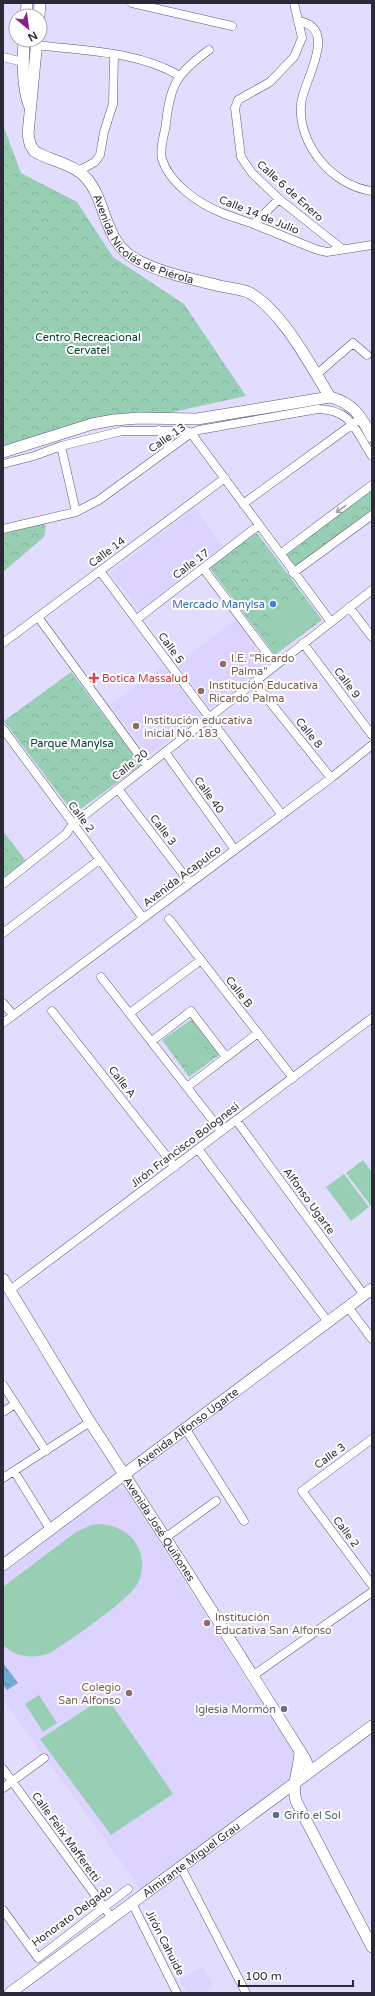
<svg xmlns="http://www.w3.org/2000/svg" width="375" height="1996" font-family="'Varela Round',sans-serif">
<defs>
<pattern id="forest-crowns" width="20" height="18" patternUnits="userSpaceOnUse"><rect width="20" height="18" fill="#98cfb4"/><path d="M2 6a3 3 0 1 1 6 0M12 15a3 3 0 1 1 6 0" fill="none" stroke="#83b29b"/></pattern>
<pattern id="water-ripples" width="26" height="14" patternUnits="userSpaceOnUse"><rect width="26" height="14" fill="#6fabd3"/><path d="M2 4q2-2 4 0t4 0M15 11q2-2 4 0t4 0" fill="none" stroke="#5c8bac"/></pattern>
</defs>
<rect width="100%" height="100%" fill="#e2dcff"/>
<path fill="#dcd3fe" d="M195 508 223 546 140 611 110 573Z
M236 620 268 665 211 708 177 663Z
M164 666 201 716 149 755 110 705Z
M115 1487 125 1489 244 1675 246 1683 250 1685 294 1754 293 1777 141 1889 3 1700V1572Z
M203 1967 214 1987 203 1993H187L180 1979Z"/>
<path fill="url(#forest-crowns)" d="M3 125 21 173 77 202 113 257 184 304 246 396 3 449Z
M372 486V509L296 566 285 553Z
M41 523 46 526 44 537 3 572V534Z
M257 533 322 620 275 655 210 568Z
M71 672 141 765 74 814 4 721Z
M3 831 26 861 3 880Z
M192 1019 219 1055 189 1077 162 1040Z"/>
<path fill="#98cfb4" d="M296 601 311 619 278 645 263 626Z
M187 1026 207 1052 189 1066 169 1040Z
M363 1160 372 1172 371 1206 346 1173Z
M344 1174 369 1207 351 1221 326 1187Z
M99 1524C115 1525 129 1531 137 1545 144 1558 144 1574 136 1586 127 1601 68 1642 50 1653 33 1659 17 1658 3 1645V1587L76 1532 91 1525Z
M39 1695 57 1723 43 1732 25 1704Z
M106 1696 173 1794 111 1835 40 1739Z"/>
<path fill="url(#water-ripples)" d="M3 1663 18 1683 7 1690 3 1685Z"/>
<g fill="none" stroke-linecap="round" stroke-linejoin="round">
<g stroke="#5d5775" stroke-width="9">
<path id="street" d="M132 3 232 26
M294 3 302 38 294 57 270 82 238 100 235 108 241 157 252 173 279 199 342 249
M298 21C341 28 302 82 301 105 298 145 333 186 372 191
M36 45C85 51 137 51 180 76
M209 50C177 73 170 85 166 123 165 134 159 148 162 159 169 183 199 204 222 213 232 217 243 220 253 224 275 232 296 242 318 250L327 252 372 245
M3 57 23 62
M78 171 95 162 100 155 104 132 113 104 114 55
M254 224 279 199
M316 375 353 343 367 355
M159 430 167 440 168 450
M61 446 76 512
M3 464 34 456 61 446 122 431H187L191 433 331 622
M243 504 357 421
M3 529 76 512 99 500 191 433 199 430 318 409C353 410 355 431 372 456
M280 554 372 485
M203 568 276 665
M100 571 282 815
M293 573 372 515
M349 607 372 637
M38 617 147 766
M137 619 259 525
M3 643 225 478
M303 643 372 735
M254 682 331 778
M3 729 143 918
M165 752 235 850
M118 789 190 883
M3 884 66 834 72 825 372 590
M169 919 293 1078
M3 933 99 860
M101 977 221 1131
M3 1003 13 1015
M52 1011 175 1167
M130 1013 201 960
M3 1023 331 778 372 745
M152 1041 191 1011 226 1057
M187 1087 258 1033
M236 1120 364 1295
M198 1149 328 1322
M10 1290 372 1018
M348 1307 372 1339
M3 1385 46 1451
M3 1412 15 1404
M185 1428 244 1521
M372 1439 302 1491 372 1585
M14 1471 50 1529
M3 1478 90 1422
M165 1538 216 1501
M254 1675 372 1592
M3 1769 112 1918
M3 1788 44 1758
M181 1867 246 1993
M132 1903 177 1993
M3 1910 38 1958 128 1889"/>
</g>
<g stroke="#5d5775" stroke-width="12">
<g id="secondary">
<path d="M26 16 27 3"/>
<path d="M39 16 40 3"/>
<path d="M24 40C23 61 22 85 29 105"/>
<path id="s1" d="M37 40 28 134 30 144 34 151C50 161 75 164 87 179 106 201 104 239 132 257 155 272 193 279 220 286 229 288 242 289 250 293 283 312 310 365 330 397"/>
<path d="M3 452 92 424 114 420 139 418 197 419 330 397C354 403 361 417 372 437"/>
<path id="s2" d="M3 1279 90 1422 188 1573 305 1759 310 1771"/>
<path id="s3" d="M3 1565 372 1289"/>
<path d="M300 1751C300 1768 291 1783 296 1801L372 1947"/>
<path id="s4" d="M10 1993 372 1726"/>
</g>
</g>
<use href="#street" stroke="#fff" stroke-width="8"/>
<use href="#secondary" stroke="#fff" stroke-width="11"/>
</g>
<defs><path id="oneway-shaft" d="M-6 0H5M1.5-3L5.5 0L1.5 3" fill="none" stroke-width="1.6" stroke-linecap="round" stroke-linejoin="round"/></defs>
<use stroke="#a09fa5" href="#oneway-shaft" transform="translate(341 509) rotate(143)"/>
<circle fill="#3f7fe0" stroke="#fff" stroke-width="1.5" cx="273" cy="604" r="4"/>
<g fill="#8d6e63" stroke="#fff" stroke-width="1.5">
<circle cx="223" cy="664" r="4"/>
<circle cx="201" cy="691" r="4"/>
<circle cx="136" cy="726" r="4"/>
<circle cx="207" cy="1623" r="4"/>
<circle cx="129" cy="1693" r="4"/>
</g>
<path fill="#e0444e" stroke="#fff" stroke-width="1.5" d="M92 672h4v4h4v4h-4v4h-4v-4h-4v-4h4z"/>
<circle fill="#6b7280" stroke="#fff" stroke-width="1.5" cx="284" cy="1709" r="4"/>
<circle fill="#5c6f8a" stroke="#fff" stroke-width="1.5" cx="276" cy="1815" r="4"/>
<g text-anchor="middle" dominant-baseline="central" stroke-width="4" stroke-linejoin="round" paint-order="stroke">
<g font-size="11" fill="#2d2a37" stroke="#fff">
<text transform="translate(290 191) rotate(42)">Calle 6 de Enero</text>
<text transform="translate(259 215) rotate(22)">Calle 14 de Julio</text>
<text stroke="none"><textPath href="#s1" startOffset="261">Avenida Nicolás de Piérola</textPath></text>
<text transform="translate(167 438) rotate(-35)">Calle 13</text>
<text transform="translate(107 552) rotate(-37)">Calle 14</text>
<text transform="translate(191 564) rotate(-37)">Calle 17</text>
<text transform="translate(171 648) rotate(54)">Calle 5</text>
<text transform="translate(347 683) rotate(53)">Calle 9</text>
<text transform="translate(309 733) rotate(51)">Calle 8</text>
<text transform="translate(130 765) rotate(-38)">Calle 20</text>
<text transform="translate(209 795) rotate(54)">Calle 40</text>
<text transform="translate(81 817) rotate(53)">Calle 2</text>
<text transform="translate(163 830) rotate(53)">Calle 3</text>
<text transform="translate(182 876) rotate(-37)">Avenida Acapulco</text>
<text transform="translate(239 992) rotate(52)">Calle B</text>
<text transform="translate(122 1082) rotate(52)">Calle A</text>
<text transform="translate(185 1145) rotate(-37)">Jirón Francisco Bolognesi</text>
<text transform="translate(309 1201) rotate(54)">Alfonso Ugarte</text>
<text stroke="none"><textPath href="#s3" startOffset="230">Avenida Alfonso Ugarte</textPath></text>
<text transform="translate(330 1456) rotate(-36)">Calle 3</text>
<text stroke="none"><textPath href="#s2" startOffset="295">Avenida José Quiñones</textPath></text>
<text transform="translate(346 1532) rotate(53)">Calle 2</text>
<text transform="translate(66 1837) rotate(54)">Calle Felix Mafferetti</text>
<text stroke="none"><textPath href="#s4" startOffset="225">Almirante Miguel Grau</textPath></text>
<text transform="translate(72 1916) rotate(-36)">Honorato Delgado</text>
<text transform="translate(165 1943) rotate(63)">Jirón Cahuide</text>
</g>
<g font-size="11" fill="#02402a" stroke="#fff">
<text x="88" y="337">Centro Recreacional<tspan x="88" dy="13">Cervatel</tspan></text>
<text x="72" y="743">Parque Manylsa</text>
</g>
<g font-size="11" fill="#366cbe" stroke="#fff" text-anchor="end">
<text x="265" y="604">Mercado Manylsa</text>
</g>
<g font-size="11" fill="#785e54" stroke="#fff" text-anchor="start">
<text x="231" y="658">I.E. "Ricardo<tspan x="231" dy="13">Palma"</tspan></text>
<text x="209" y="685">Institución Educativa<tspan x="209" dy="13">Ricardo Palma</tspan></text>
<text x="144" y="720">Institución educativa<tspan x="144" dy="13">inicial No. 183</tspan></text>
<text x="215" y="1617">Institución<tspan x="215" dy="13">Educativa San Alfonso</tspan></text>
<text x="121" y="1687" text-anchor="end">Colegio<tspan x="121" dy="13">San Alfonso</tspan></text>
</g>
<g font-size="11" fill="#be3a42" stroke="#fff" text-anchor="start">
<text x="102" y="678">Botica Massalud</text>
</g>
<g font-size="11" fill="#5b616d" stroke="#fff" text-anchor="end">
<text x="276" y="1709">Iglesia Mormón</text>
</g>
<g font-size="11" fill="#4e5e75" stroke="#fff" text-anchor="start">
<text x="284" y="1815">Grifo el Sol</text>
</g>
</g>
<rect width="375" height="1996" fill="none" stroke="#2d2a37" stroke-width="8"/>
<g transform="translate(28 28) rotate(151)"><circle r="19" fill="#ffffff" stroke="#abaaaf"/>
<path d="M0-3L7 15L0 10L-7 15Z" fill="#882189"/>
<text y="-6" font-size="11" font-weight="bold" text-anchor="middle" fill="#2d2a37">N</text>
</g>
<path d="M239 1980v6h114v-6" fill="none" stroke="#2d2a37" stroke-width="2"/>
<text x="245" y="1980" font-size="12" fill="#2d2a37" stroke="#ffffff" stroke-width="3" paint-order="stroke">100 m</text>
</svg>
